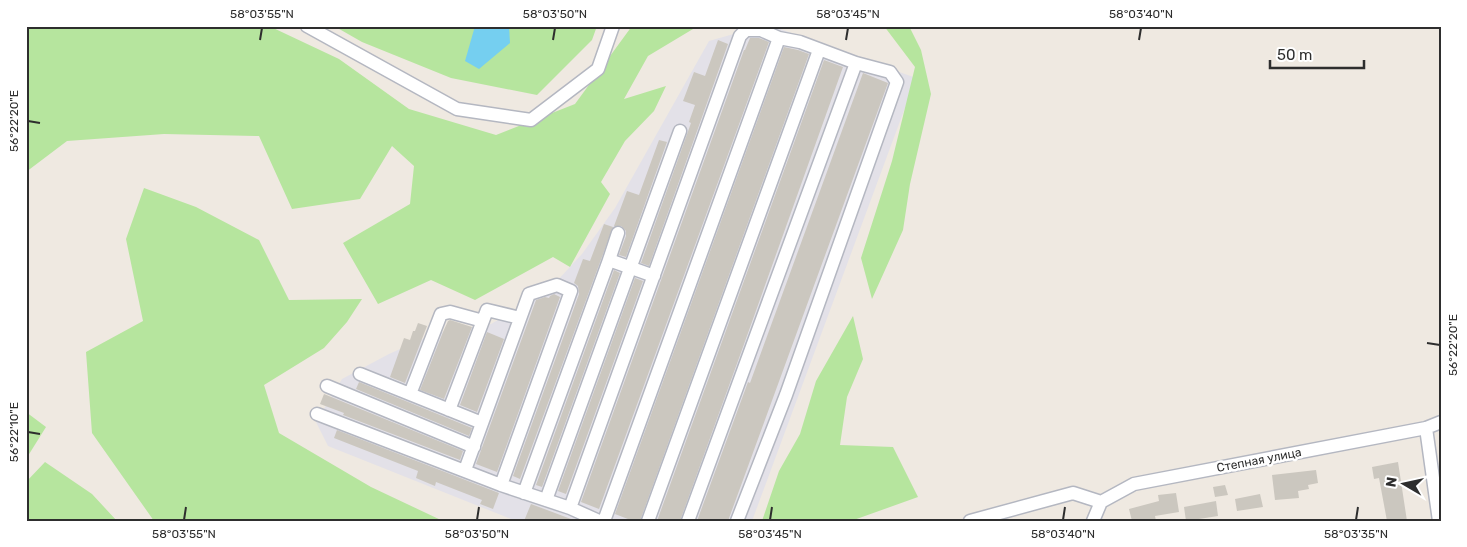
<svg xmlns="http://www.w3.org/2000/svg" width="1467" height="547" font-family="Rubik,sans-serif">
<rect width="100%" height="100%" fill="#efe9e1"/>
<path fill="#e3e1e8" d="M762 26H772L916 78 752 521H516L328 446 316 422 342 379 389 354 436 333 491 324 529 302 555 283 582 254 615 208 709 41Z"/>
<path fill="#b6e59e" d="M26 26H269L339 59 409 109 496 135 575 104 632 26H695L693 29 648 56 624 99 666 86 654 111 625 141 601 182 610 194 570 267 553 257 475 300 431 280 378 304 343 243 410 204 414 166 392 146 360 199 292 209 259 136 164 134 67 141 26 172Z
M334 26H597L592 40 537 95 451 78 362 42Z
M884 26H909L921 50 931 94 910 184 903 230 872 299 861 258 892 161 915 67Z
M144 188 196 207 259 240 289 300 362 299 347 322 324 348 264 385 279 433 371 487 443 521H154L92 433 86 352 143 321 126 239Z
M853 316 863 359 847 397 840 445 893 447 918 497 851 521H762L779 471 800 434 816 381Z
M26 412 46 427 26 459Z
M45 462 92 494 117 521H26V482Z"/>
<path fill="#75cff0" d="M475 26H509L510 43 479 69 465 61Z"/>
<path fill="#cbc7bf" d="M750 38H759L769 42 599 509 581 502 744 50H745Z
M718 40 728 44 649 266 641 263 691 123 689 122 695 105 683 101 694 72 705 76Z
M784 47 798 50 809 54 640 521H633L615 514Z
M824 60 843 67 743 347 680 521H657Z
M863 73 888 83 728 521H697L748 382 750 383Z
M659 140 667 142 626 257 619 255 626 236V231L621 226H614L627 191 639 195Z
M604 224 613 227 520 479 513 476 579 294 578 286 574 283 583 259 590 261Z
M614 270 620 273 542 487 536 485Z
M635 278 643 281 566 494 558 491Z
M554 294 560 297 497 472 476 464 536 300 545 297 549 298 550 296Z
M450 320 472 327 444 399 420 390 443 332 448 321Z
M418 323 427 326 405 383 390 377 404 338 410 340 413 331H415Z
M487 332 504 339 477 412 460 405Z
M359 382 472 428 469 436 356 389Z
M324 394 463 451 460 460 343 415 344 413 320 404Z
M337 430 499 493 493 509 480 504 482 500 436 482 435 486 416 478 418 471 334 438Z
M1398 462 1407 521H1387L1379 478 1374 479 1372 467Z
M1316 470 1318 483 1308 485 1309 489 1298 491 1299 498 1275 500 1272 475Z
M1225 485 1228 495 1215 497 1213 487Z
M1176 493 1179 512 1155 516 1156 521H1132L1129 509 1159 501 1158 495Z
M1260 494 1263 507 1237 511 1235 499Z
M1216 501 1218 516 1186 521 1184 507Z
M531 504 571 519V521H524Z"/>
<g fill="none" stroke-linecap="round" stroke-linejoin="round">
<g stroke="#b4b7c1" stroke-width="15">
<path id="minor" d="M307 26 457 109 531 120 598 69 613 26
M609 260 618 233
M360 374 482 423
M327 386 474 447
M410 394 441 314 450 312 483 321
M449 410 487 310 520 318
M317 414 501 485 570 508 599 521
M1426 428 1439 521
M465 470 529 294 557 285 571 291 501 485
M524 493 609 260 654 276
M546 500 680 131
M570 508 740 36 746 30H761L779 38 800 42 856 63 890 72 897 82 786 395 737 521
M604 521 779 38
M648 521 819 50
M688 521 856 63
M970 521 1073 493 1101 502
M1093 521 1101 502 1134 484 1426 428 1441 422"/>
</g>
<use href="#minor" stroke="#fff" stroke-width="12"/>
</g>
<path fill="none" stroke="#2e2e2e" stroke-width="2" d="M260 40 262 28M553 40 555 28M846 40 848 28M1139 40 1141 28M28 121 40 123M1427 343 1440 345M28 432 40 434M184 520 186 507M477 520 479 507M770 520 772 507M1063 520 1065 507M1356 520 1358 507"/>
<g text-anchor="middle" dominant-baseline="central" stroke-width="5" stroke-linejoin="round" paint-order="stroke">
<g font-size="12" fill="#2e2e2e" stroke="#fff">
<text transform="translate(1259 460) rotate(-11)">Степная улица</text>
</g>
</g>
<rect width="1467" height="547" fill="none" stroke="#ffffff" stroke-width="55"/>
<g transform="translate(1404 484) rotate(279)" stroke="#ffffff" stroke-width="4" paint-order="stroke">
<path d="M0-4L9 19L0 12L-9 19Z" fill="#2e2e2e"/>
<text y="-8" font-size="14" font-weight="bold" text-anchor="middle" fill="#2e2e2e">N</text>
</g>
<path d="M1270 60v8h94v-8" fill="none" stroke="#2e2e2e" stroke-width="2.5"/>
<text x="1277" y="60" font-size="15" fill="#2e2e2e" stroke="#ffffff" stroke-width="4" paint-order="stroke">50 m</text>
<rect x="28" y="28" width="1412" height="492" fill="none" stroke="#2e2e2e" stroke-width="2"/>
<g font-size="12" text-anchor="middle" fill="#2e2e2e">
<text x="262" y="18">58°03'55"N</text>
<text x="555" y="18">58°03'50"N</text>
<text x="848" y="18">58°03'45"N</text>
<text x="1141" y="18">58°03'40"N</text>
<text transform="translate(14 121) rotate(-90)" y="4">56°22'20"E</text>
<text transform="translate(1453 345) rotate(-90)" y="4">56°22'20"E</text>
<text transform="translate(14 432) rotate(-90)" y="4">56°22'10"E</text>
<text x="184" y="538">58°03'55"N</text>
<text x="477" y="538">58°03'50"N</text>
<text x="770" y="538">58°03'45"N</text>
<text x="1063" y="538">58°03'40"N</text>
<text x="1356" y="538">58°03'35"N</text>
</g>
</svg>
